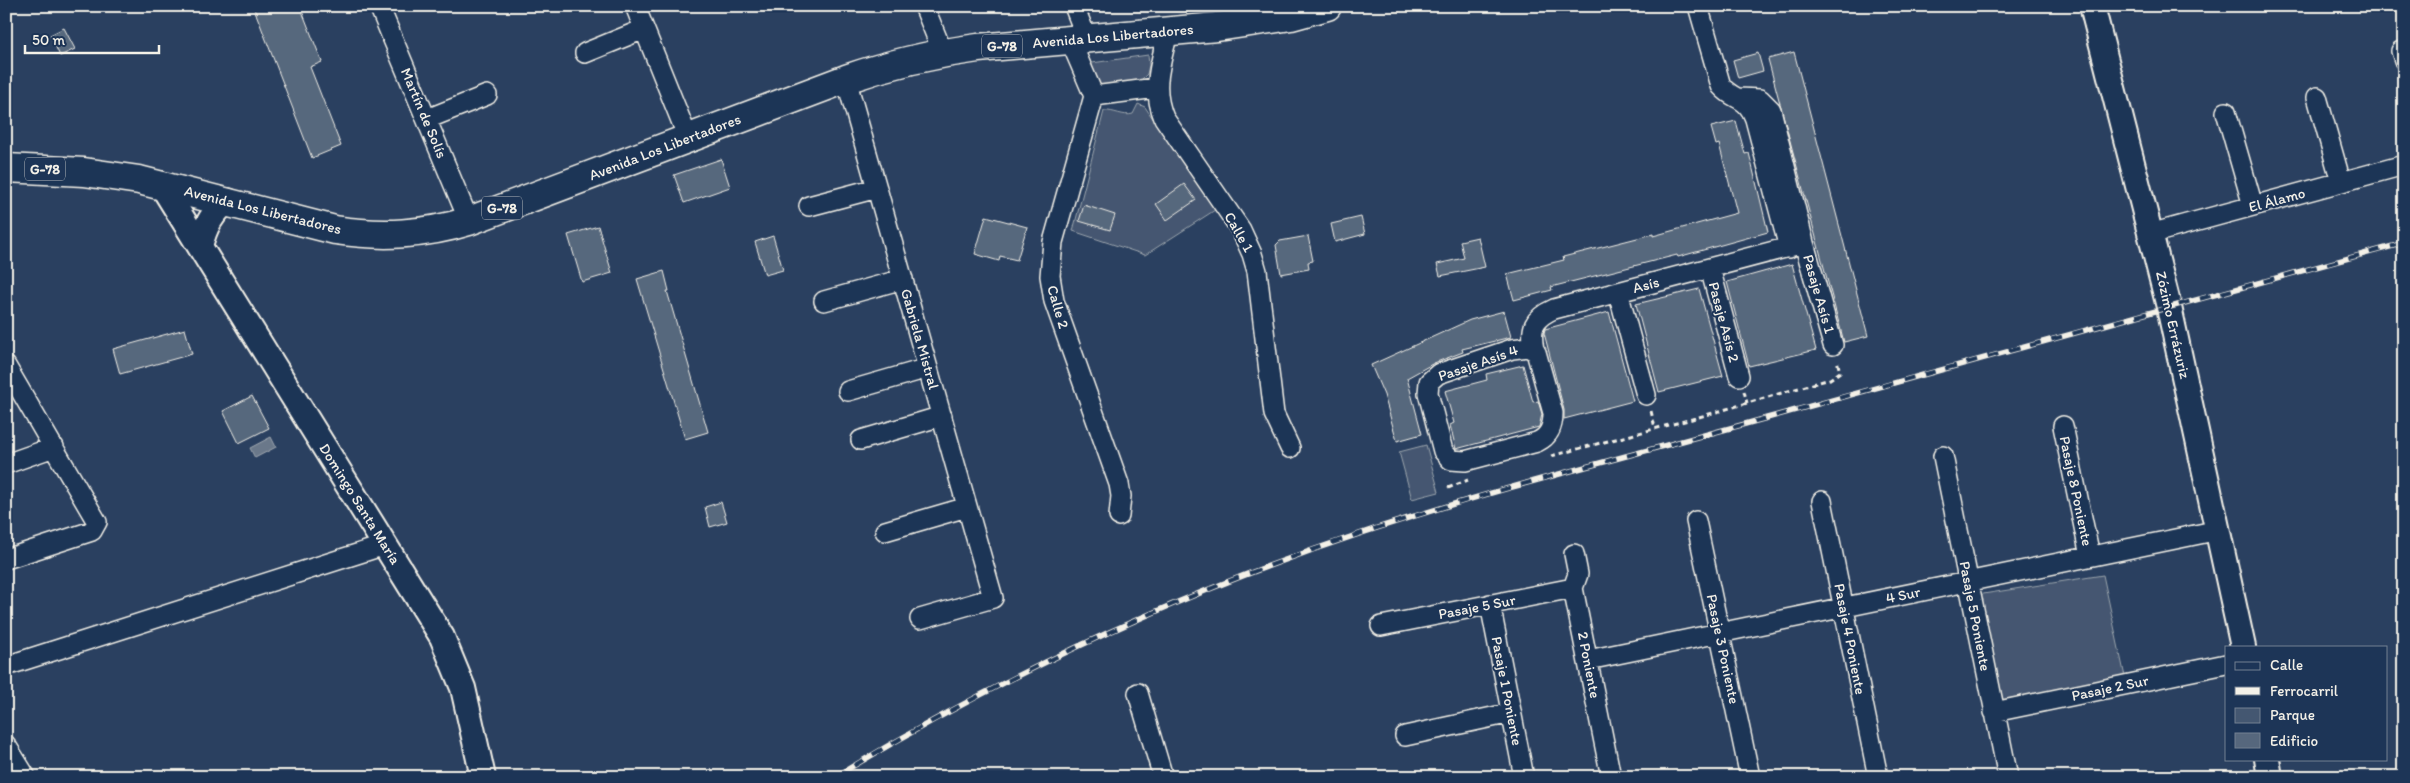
<svg xmlns="http://www.w3.org/2000/svg" width="2410" height="783" font-family="Itim,sans-serif">
<rect width="100%" height="100%" fill="#2a4060"/>
<filter id="ink" filterUnits="userSpaceOnUse"><feTurbulence type="fractalNoise" baseFrequency=".02" numOctaves="2"/><feDisplacementMap in="SourceGraphic" scale="10" xChannelSelector="R" yChannelSelector="G"/><feConvolveMatrix kernelMatrix="1 2 1 2 8 2 1 2 1" color-interpolation-filters="sRGB"/></filter>
<g filter="url(#ink)">
<path fill="#445771" stroke="#9ca4ac" d="M1148 55 1149 65 1147 74 1138 83 1104 86 1096 83 1092 73V63Z
M1138 104 1145 107 1215 210 1145 255 1073 231 1104 111C1114 110 1123 117 1133 114Z
M1426 445 1439 492 1412 499 1399 452Z
M2103 575 2125 677 2001 700 1977 595Z"/>
<path fill="#6a788a" stroke="#a1a8b0" d="M271 437 276 447 255 458 250 448Z"/>
<path fill="#56677d" stroke="#f4f1e8" d="M253 6H300L322 62 310 67 341 146 312 158Z
M64 28 75 49 60 56 50 35Z
M1794 52 1868 336 1844 342 1768 59Z
M1758 53 1763 71 1738 78 1733 60Z
M1736 121 1745 154 1749 153 1768 232 1678 257 1677 255 1551 287 1552 290 1514 300 1507 274 1564 260 1563 257 1653 234V236L1737 213 1719 144 1716 145 1711 127Z
M721 159 730 187 684 203 674 175Z
M1184 184 1196 200 1167 220 1156 204Z
M1084 205 1115 215 1110 230 1079 221Z
M986 216 1027 227 1017 260 1000 256 999 261 975 254Z
M1361 217 1365 234 1335 242 1331 224Z
M598 226 612 273 582 282 568 235Z
M773 236 783 270 765 275 755 242Z
M1308 236 1313 261 1308 262 1309 269 1281 274 1276 245 1280 241Z
M1478 237 1485 267 1440 276 1437 264 1464 258 1460 241Z
M1792 264 1816 350 1749 366 1727 282Z
M664 271 669 291H667L708 432 685 439 637 279Z
M1699 289 1723 376 1659 392 1636 304Z
M1504 311 1511 337 1462 349 1463 352 1434 363 1407 378 1422 434 1397 441 1384 395 1371 365 1470 320Z
M1609 312 1633 401 1564 419V410L1544 333 1545 329Z
M185 329 192 354 120 374 113 349Z
M1523 365 1533 402 1538 401 1542 414 1539 427 1456 449 1450 425 1454 423 1445 391 1487 380 1486 374Z
M252 396 269 428 239 443 223 411Z
M721 502 727 522 710 527 705 507Z"/>
<g fill="none" stroke-linecap="round" stroke-linejoin="round">
<g stroke="#f4f1e8" stroke-width="22">
<path id="minor" d="M379 6 469 221
M635 6 688 138
M924 6 943 53
M1074 6 1087 39
M1698 6 1721 86C1735 102 1746 95 1755 119L1789 248
M1168 32C1161 63 1151 87 1164 118L1241 230 1252 254 1257 271 1274 414 1290 448
M1070 40 1094 96 1053 242 1050 276 1054 301 1119 484 1121 496 1119 516
M2401 51 2404 60
M585 53 644 29
M846 79 993 598 920 619
M1094 96 1156 88
M2317 97 2341 182
M1739 98 1760 99 1771 110 1804 243 1833 345
M2226 112 2253 206
M427 119 487 95
M809 206 877 188
M2150 234 2404 165
M1710 268 1739 376
M1618 292 1646 395
M824 301 903 279
M1528 347 1536 352 1553 413C1553 426 1550 436 1537 442L1465 461 1451 460 1443 451 1428 393 1429 382 1438 374 1512 349Z
M1534 350C1530 328 1533 318 1554 309L1804 243
M6 366 97 522 92 531 6 559
M848 391 928 368
M2063 426 2090 556
M861 440 942 416
M1943 456 2008 777
M6 464 54 447
M1822 501 1878 777
M1696 521 1750 777
M885 531 967 507
M1574 554 1578 574 1573 588 1611 777
M1490 604 1524 777
M1381 626 1573 588
M1588 660 2219 530
M6 666 385 545
M1138 693 1163 777
M1994 712 2226 664
M1405 736 1511 713
M6 745 26 777"/>
</g>
<g stroke="#f4f1e8" stroke-width="28">
<path id="tertiary" d="M2092 6 2169 307 2243 647
M161 184 442 637 463 688 483 777
M200 247C204 228 212 212 228 201
M2267 759 2270 777"/>
</g>
<g stroke="#f4f1e8" stroke-width="31">
<path id="primary" d="M6 168 84 172 139 180 335 230C382 237 424 235 469 221L846 79C889 64 932 54 978 48L1217 27 1291 16 1327 6"/>
</g>
<path stroke="#f4f1e8" stroke-width="3" stroke-dasharray="5 4" stroke-linecap="butt" d="M1744 391 1747 403
M1651 411 1655 428
M1551 456 1692 419 1830 379 1840 372 1837 360
M1448 488 1468 480"/>
<use href="#minor" stroke="#1d3557" stroke-width="19"/>
<use href="#tertiary" stroke="#1d3557" stroke-width="24"/>
<use href="#primary" stroke="#1d3557" stroke-width="28"/>
<g stroke="#f4f1e8" stroke-width="5.5">
<path id="rail" d="M835 777C1002 676 1180 593 1365 532 1497 488 1633 455 1767 418 1979 359 2192 301 2404 243"/>
</g>
<use href="#rail" stroke="#1d3557" stroke-width="4" stroke-dasharray="11" stroke-linecap="butt"/>
</g>
</g>
<g text-anchor="middle" dominant-baseline="central" stroke-width="4" stroke-linejoin="round" paint-order="stroke">
<g fill="#1d3557" stroke="#b4b9bc" stroke-width="1">
<rect x="982" y="34.5" width="40" height="23" rx="4"/>
<rect x="25" y="157.5" width="40" height="23" rx="4"/>
<rect x="482" y="196.5" width="40" height="23" rx="4"/>
</g>
<g font-size="14" font-weight="bold" fill="#f4f1e8">
<text x="1002" y="46">G-78</text>
<text x="45" y="169">G-78</text>
<text x="502" y="208">G-78</text>
</g>
<g font-size="15" fill="#f4f1e8" stroke="#1d3557">
<text transform="translate(1113 36) rotate(-5)">Avenida Los Libertadores</text>
<text transform="translate(424 113) rotate(67)">Martín de Solís</text>
<text transform="translate(665 147) rotate(-21)">Avenida Los Libertadores</text>
<text transform="translate(2277 200) rotate(-15)">El Álamo</text>
<text transform="translate(263 210) rotate(14)">Avenida Los Libertadores</text>
<text transform="translate(1239 232) rotate(60)">Calle 1</text>
<text transform="translate(1646 285) rotate(-15)">Asís</text>
<text transform="translate(1819 294) rotate(74)">Pasaje Asís 1</text>
<text transform="translate(1058 307) rotate(74)">Calle 2</text>
<text transform="translate(1724 322) rotate(75)">Pasaje Asís 2</text>
<text transform="translate(2173 325) rotate(77)">Zózimo Errázuriz</text>
<text transform="translate(920 339) rotate(74)">Gabriela Mistral</text>
<text transform="translate(1478 363) rotate(-19)">Pasaje Asís 4</text>
<text transform="translate(2076 491) rotate(78)">Pasaje 8 Poniente</text>
<text transform="translate(360 504) rotate(58)">Domingo Santa María</text>
<text transform="translate(1903 595) rotate(-12)">4 Sur</text>
<text transform="translate(1477 607) rotate(-11)">Pasaje 5 Sur</text>
<text transform="translate(1975 616) rotate(79)">Pasaje 5 Poniente</text>
<text transform="translate(1850 639) rotate(79)">Pasaje 4 Poniente</text>
<text transform="translate(1723 649) rotate(78)">Pasaje 3 Poniente</text>
<text transform="translate(1589 665) rotate(79)">2 Poniente</text>
<text transform="translate(2110 688) rotate(-12)">Pasaje 2 Sur</text>
<text transform="translate(1507 691) rotate(79)">Pasaje 1 Poniente</text>
</g>
</g>
<rect width="2410" height="783" fill="none" stroke="#1d3557" stroke-width="25"/>
<rect x="12" y="12" width="2385" height="758" fill="none" stroke="#f4f1e8" stroke-width="2" filter="url(#ink)"/>
<rect x="2225" y="646" width="162" height="115" fill="#1d3557" stroke="#738091"/>
<rect x="2235" y="662" width="25" height="8" fill="#1d3557" stroke="#738091"/>
<text x="2270" y="670" font-size="15" fill="#f4f1e8">Calle</text>
<rect x="2235" y="687" width="25" height="8" fill="#f4f1e8" stroke="#738091"/>
<text x="2270" y="696" font-size="15" fill="#f4f1e8">Ferrocarril</text>
<rect x="2235" y="708" width="25" height="15" fill="#445771" stroke="#738091"/>
<text x="2270" y="720" font-size="15" fill="#f4f1e8">Parque</text>
<rect x="2235" y="733" width="25" height="15" fill="#56677d" stroke="#738091"/>
<text x="2270" y="746" font-size="15" fill="#f4f1e8">Edificio</text>
<path d="M25 45v8h134v-8" fill="none" stroke="#f4f1e8" stroke-width="2.5"/>
<text x="32" y="45" font-size="15" fill="#f4f1e8" stroke="#1d3557" stroke-width="4" paint-order="stroke">50 m</text>
</svg>
